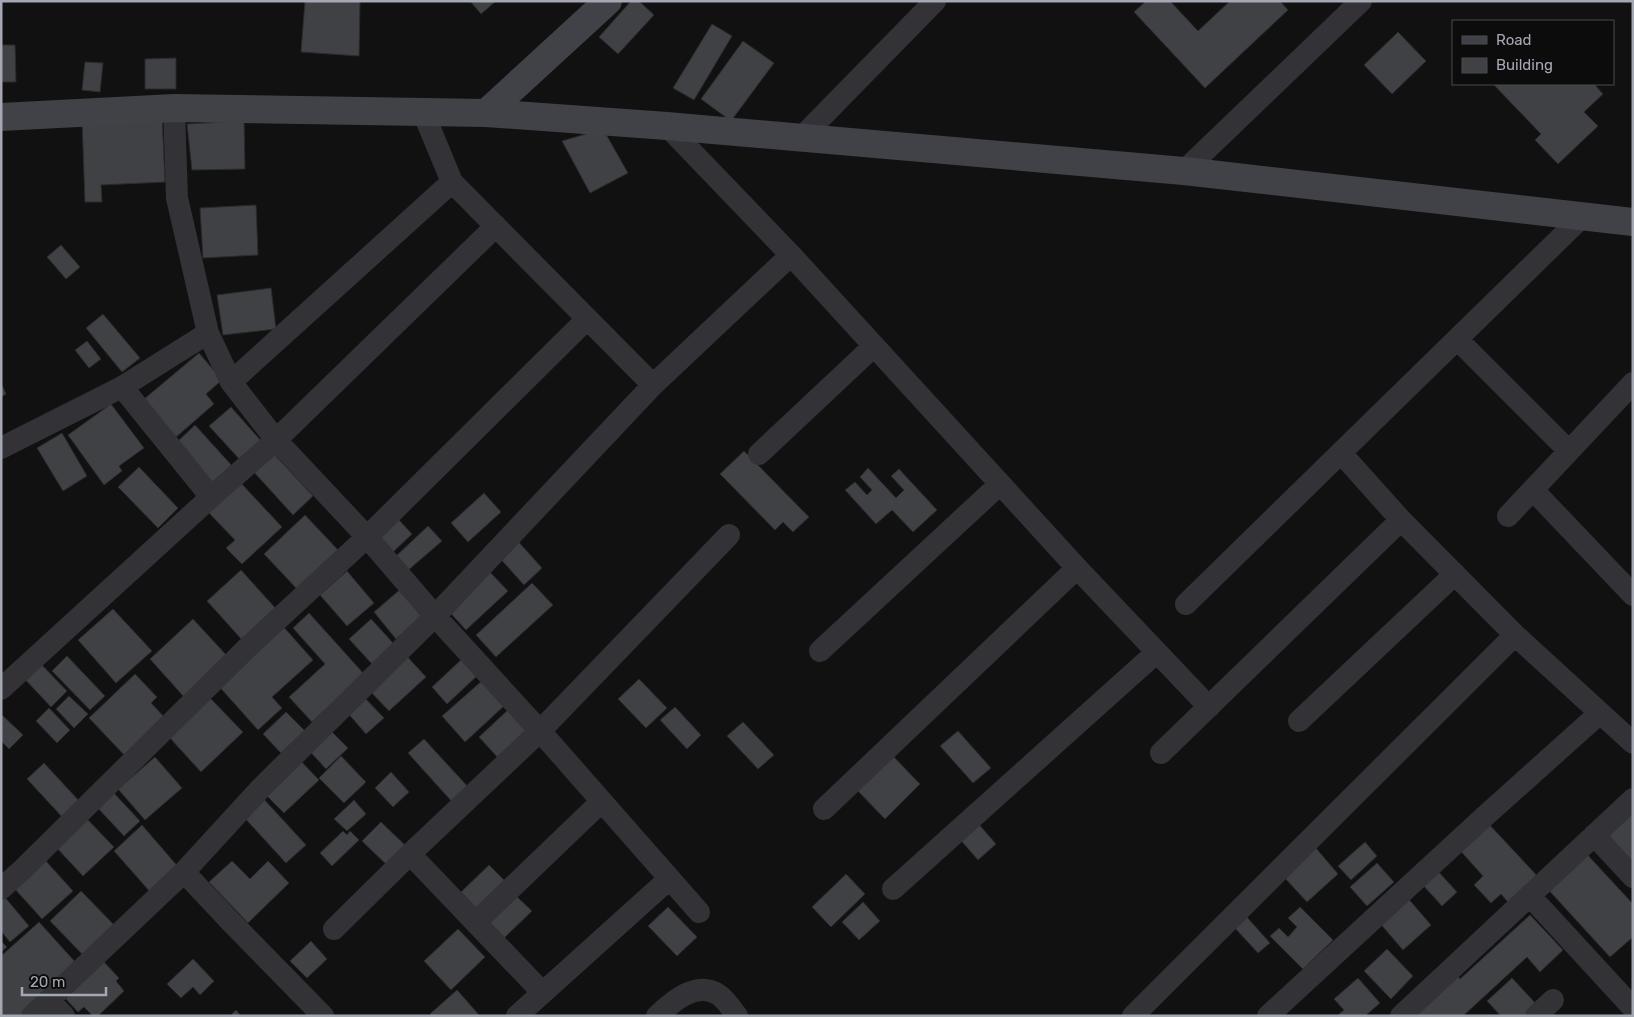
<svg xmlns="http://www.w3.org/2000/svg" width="1634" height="1017" font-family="Rubik,sans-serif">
<rect width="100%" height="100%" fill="#111112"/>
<path fill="#404145" stroke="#2b2b2e" d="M305 1H360L359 56 301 52Z
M470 1H496L481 14Z
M631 1H639L654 15 618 54 599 37Z
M1146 1H1170L1198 31 1230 1H1280L1288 10 1205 88 1134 12Z
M712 24 732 36 694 100 673 88Z
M1398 32 1426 61 1392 94 1364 65Z
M743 41 774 63 731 121 701 99Z
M1 45H15L16 82H1Z
M176 58V89H145V59Z
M85 62 103 63 100 92 82 90Z
M1493 84H1594L1603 94 1584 112 1598 126 1558 164 1535 140 1541 134Z
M162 115 165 182 101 185 102 202H85L82 119Z
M244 121 245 169 192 170 187 124Z
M603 129 628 173 590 193 562 141Z
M256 205 258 255 203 258 200 208Z
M61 245 80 267 66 279 47 257Z
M271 288 276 329 223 335 217 295Z
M103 314 140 358 122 372 86 328Z
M87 341 101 359 89 368 75 350Z
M199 353 222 380 206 394 214 404 175 438 143 400Z
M1 383 6 394 1 397Z
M111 404 144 448 119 466 122 471 104 485 68 435Z
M231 407 263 443 242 462 209 426Z
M195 425 234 468 214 486 176 443Z
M62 433 87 476 63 491 37 448Z
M744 451 809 517 793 532 783 522 775 530 720 474Z
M272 452 313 496 293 515 252 470Z
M139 467 178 508 158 528 118 487Z
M868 468 896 498 904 490 891 476 899 469 937 510 913 532 892 510 876 524 845 490 855 482 867 495 872 490 860 477Z
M239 481 282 527 242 564 226 548 235 540 207 511Z
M484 493 501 512 468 542 451 523Z
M305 515 339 551 298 590 264 554Z
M398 519 412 534 391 554 378 539Z
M428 526 442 541 406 572 394 558Z
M515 538 542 568 524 585 497 555Z
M241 570 278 611 244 642 207 601Z
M488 570 508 591 466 630 446 608Z
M347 571 374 603 347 626 320 595Z
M532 583 553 605 496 657 476 635Z
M403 587 426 614 396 639 374 612Z
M113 609 152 651 116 683 78 640Z
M309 613 364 674 312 722 289 697 325 664 293 628Z
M193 619 229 658 185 698 150 659Z
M371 619 394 644 372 664 349 639Z
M281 624 313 660 272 697 282 708 258 730 216 683Z
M404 653 426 677 389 711 367 688Z
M67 656 105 696 90 710 52 671Z
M463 658 479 674 447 704 432 687Z
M38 661 67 691 51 707 22 676Z
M135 674 157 697 151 703 168 721 129 760 89 718Z
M639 679 667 708 646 728 618 699Z
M483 680 505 705 465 742 442 716Z
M69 696 88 714 74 728 56 709Z
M363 696 384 718 366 734 346 711Z
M210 698 243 732 201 772 169 737Z
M675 707 701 735 687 749 660 720Z
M49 708 70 730 57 743 36 721Z
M510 708 531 730 500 760 479 737Z
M286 712 305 731 281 753 263 734Z
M1 714 23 735 9 749 1 741Z
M743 722 774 755 758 769 727 736Z
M327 727 348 748 326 769 306 747Z
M958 731 991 768 973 783 940 746Z
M424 739 470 789 454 804 408 753Z
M889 752 920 784 885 819 854 787Z
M341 756 366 782 344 803 319 778Z
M155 757 182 788 145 820 118 789Z
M298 758 319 780 284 813 263 792Z
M44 763 81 803 64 819 27 779Z
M391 772 409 792 393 807 375 788Z
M111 790 140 821 124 836 95 805Z
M261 796 306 845 286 863 241 814Z
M354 800 366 814 347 831 334 819Z
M1633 806V871L1601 836Z
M85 817 114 847 83 876 55 846Z
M976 821 996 844 978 860 958 837Z
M1486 821 1542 881 1513 908 1501 894 1491 903 1474 885 1483 876 1457 847Z
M381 822 409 849 390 868 362 841Z
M142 825 180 869 152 894 114 851Z
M343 831 347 835 350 831 359 840 332 866 320 853Z
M1365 842 1377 856 1351 880 1338 866Z
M1315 847 1338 874 1307 902 1283 876Z
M1583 850 1633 904V937L1610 957 1544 885Z
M45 860 73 891 42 919 14 888Z
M232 861 250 879 268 861 289 883 248 923 209 882Z
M1377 863 1394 882 1367 906 1350 887Z
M489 865 509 885 480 913 461 892Z
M1436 869 1457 892 1442 906 1421 883Z
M846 874 865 894 831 927 812 907Z
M81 891 119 930 85 957 50 921Z
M514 894 532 911 503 939 486 921Z
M3 895 29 926 10 942 1 931V897Z
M1406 896 1431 925 1403 950 1378 921Z
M863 902 880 921 859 940 842 922Z
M668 907 697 937 677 956 648 926Z
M1300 907 1333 940 1303 969 1270 936 1279 928 1288 937 1297 927 1288 918Z
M1245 915 1270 943 1258 953 1233 926Z
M1530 915 1563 950 1540 972 1527 957 1463 1016H1413L1457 975 1460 979Z
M39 922 77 964 20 1016H1V956Z
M458 929 485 957 451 990 424 961Z
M1 941 7 947 1 952Z
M311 941 327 959 307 978 290 961Z
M1387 949 1413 976 1391 999 1364 971Z
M193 959 214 981 200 995 193 987 181 998 167 984Z
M103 961 119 978 116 981 124 991 98 1016H93L84 1007 78 1012 65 998Z
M1358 978 1380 1003 1365 1016H1339L1338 1015 1344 1010 1334 999Z
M1512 978 1539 1007 1530 1016H1501L1487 1001Z
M457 990 480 1016H432L430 1014Z
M236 1010 241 1016H230Z"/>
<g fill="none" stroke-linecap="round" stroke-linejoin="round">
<path stroke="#333337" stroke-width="22" d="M174 108 177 198 208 333 231 382 276 440 367 537 435 616 540 731 699 912
M423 112 452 182 653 385
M667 126 791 255 1077 568
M801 138 935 1
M1184 171 1361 1
M1457 339 1569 451
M231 382 452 182
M122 387 211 497
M1 448 122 387 208 333
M1341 453 1401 520 1515 635 1633 743
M759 454 874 346
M1533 490 1633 595
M1508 516 1633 383
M1186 604 1583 216
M820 651 1000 484
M1 689 211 497 276 440 496 226
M1299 721 1455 574
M1161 753 1401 520
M824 809 1077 568 1209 707
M1594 835 1633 877
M410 854 542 992
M184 872 231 922 323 1016
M1 889 24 868 247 648 367 537 587 319
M893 889 1157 652
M1530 896 1633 1008
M476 922 601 802
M334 929 410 854 540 731 729 535
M49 1000 64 1016
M32 1016 184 872 261 788 435 616 653 385 791 255
M517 1016 669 879
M657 1016C673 1001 697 980 719 995 726 1000 732 1009 737 1016
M1133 1016 1515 635
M1268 1016 1484 817 1600 713
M1401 1016 1633 799
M1536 1016 1553 1000"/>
<path stroke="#414247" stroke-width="28" d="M486 113 608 1
M1 117 174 108 486 113 667 126 1184 171 1633 222"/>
</g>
<rect width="1634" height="1017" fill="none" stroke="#a4a8b2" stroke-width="5"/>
<rect x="1452" y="20" width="162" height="65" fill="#0c0c0d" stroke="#494a4f"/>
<rect x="1462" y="36" width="25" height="8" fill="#414247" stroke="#494a4f"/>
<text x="1496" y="45" font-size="15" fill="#a4a8b2">Road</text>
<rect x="1462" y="58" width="25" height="15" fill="#404145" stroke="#494a4f"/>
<text x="1496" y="70" font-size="15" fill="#a4a8b2">Building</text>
<path d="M22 987v8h84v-8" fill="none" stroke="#a4a8b2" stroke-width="2.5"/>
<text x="30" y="987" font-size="15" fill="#a4a8b2" stroke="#0c0c0d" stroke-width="4" paint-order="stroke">20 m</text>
</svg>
